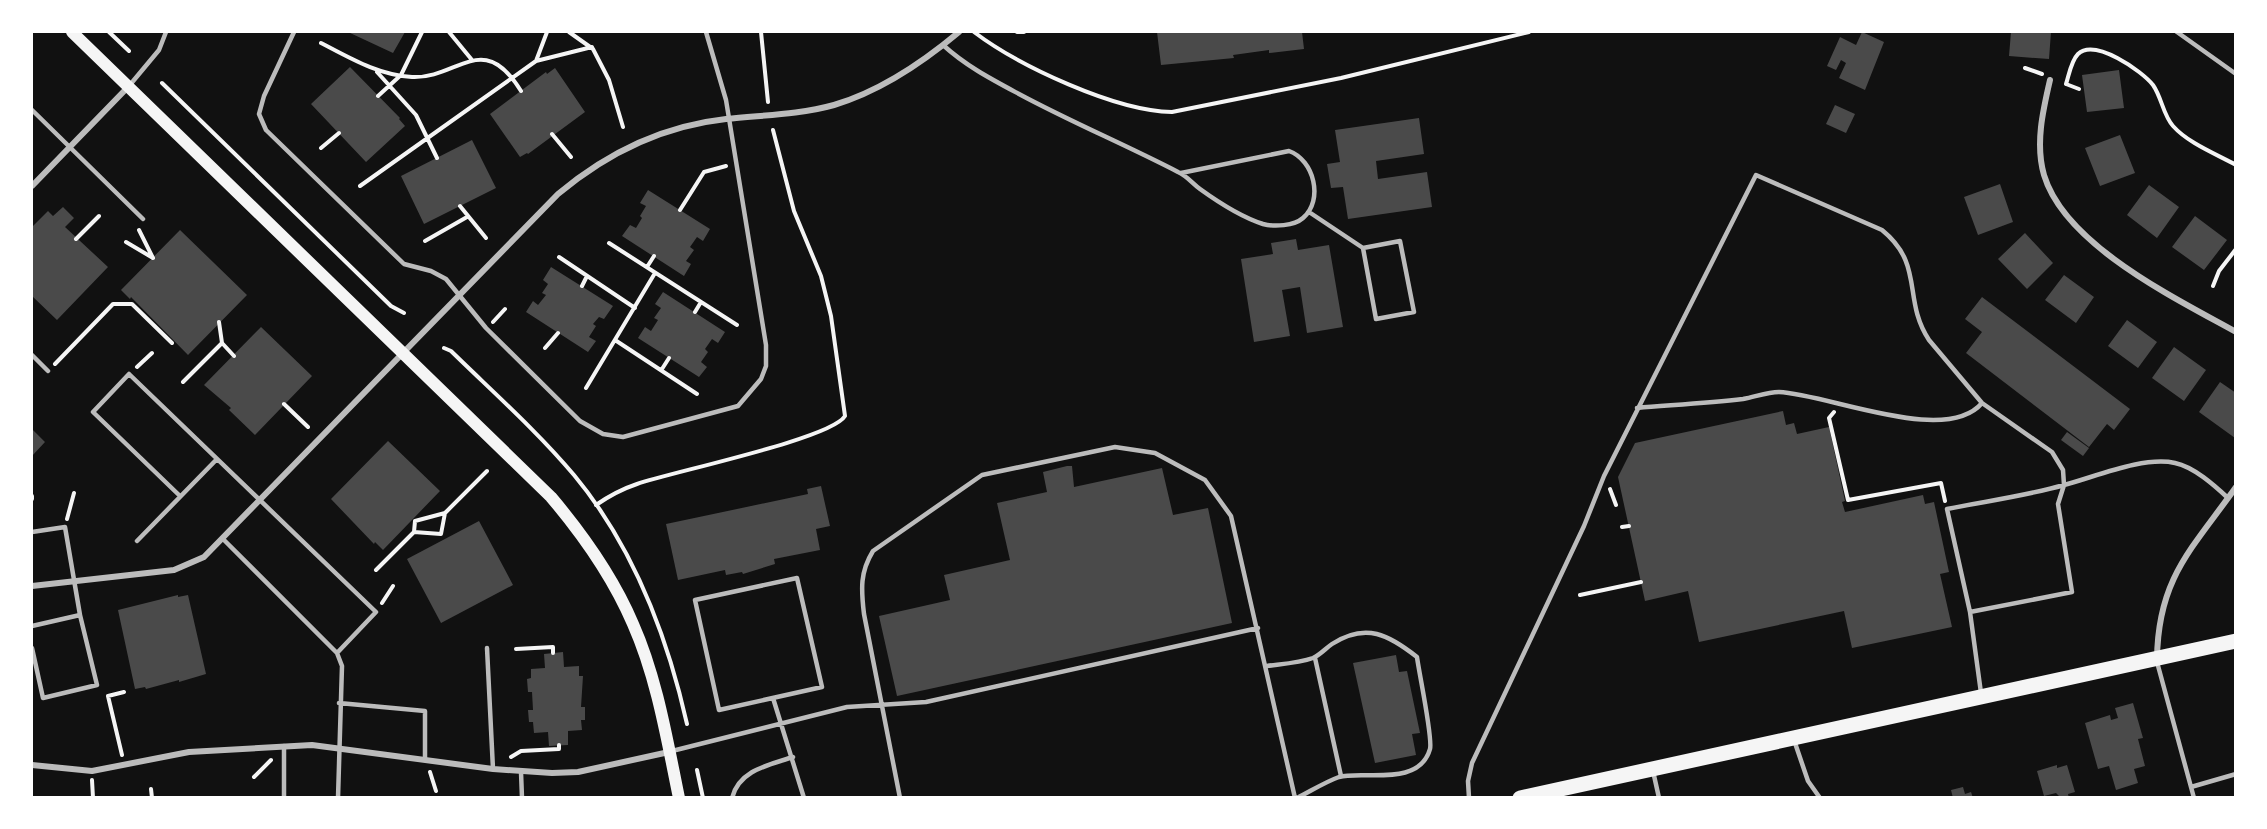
<svg xmlns="http://www.w3.org/2000/svg" width="2267" height="829" font-family="'Fira Sans',sans-serif">
<rect width="100%" height="100%" fill="#111"/>
<path fill="#4a4a4a" d="M348 32H405L393 53Z
M1157 32H1302L1304 49 1269 53V50L1233 55 1234 58 1161 65Z
M1862 32 1884 42 1865 90 1839 78 1846 63 1841 60 1836 70 1827 66 1840 37 1856 45Z
M2011 32H2051L2049 59 2009 56Z
M350 67 400 118 399 119 405 126 366 162 311 104Z
M555 68 585 112 528 154 527 153 520 157 490 114 546 72 547 74Z
M2119 70 2124 108 2087 112 2082 75Z
M1835 105 1855 114 1846 133 1826 124Z
M1419 118 1424 154 1376 161 1378 179 1427 172 1432 207 1348 219 1343 187 1331 188 1327 164 1340 162 1335 130Z
M2120 135 2135 173 2100 186 2085 148Z
M472 140 496 188 424 224 401 176Z
M2000 184 2013 222 1978 235 1964 197Z
M2149 185 2179 207 2157 238 2127 215Z
M648 190 710 229 703 241 697 237 690 247 694 250 686 261 691 264 684 276 622 236 630 225 636 228 642 218 640 216 646 206 640 203Z
M63 207 74 218 65 227 108 267 57 320 32 296V227L48 211 53 216Z
M2195 216 2227 240 2204 270 2172 247Z
M180 230 247 295 188 355 131 297 130 299 121 290Z
M2025 233 2053 263 2027 289 1998 259Z
M1296 239 1298 250 1329 245 1343 327 1307 333 1300 287 1282 290 1290 336 1254 342 1241 259 1273 254 1271 243Z
M551 267 613 306 604 319 599 317 593 324 596 326 589 337 596 341 588 352 526 312 533 301 538 305 546 295 542 293 548 284 543 280Z
M2064 275 2094 297 2076 323 2045 300Z
M663 292 725 332 718 343 712 339 705 349 708 352 701 362 707 367 699 377 638 338 645 327 651 331 658 320 654 318 661 308 655 304Z
M1982 297 2130 409 2114 430 2107 424 2089 447 1966 353 1982 332 1965 319Z
M2127 320 2157 342 2138 368 2108 346Z
M261 327 312 376 255 435 229 410 231 408 204 385Z
M2174 347 2206 370 2184 401 2152 378Z
M2220 382 2236 393 2235 438 2199 412Z
M1783 411 1786 425 1794 423 1797 434 1829 427 1845 501 1842 502 1845 512 1923 495 1925 504 1934 502 1949 572 1940 574 1952 627 1852 648 1844 611 1699 642 1688 591 1645 601 1618 477 1635 443Z
M32 429 45 442 32 456Z
M2067 432 2089 448 2083 456 2061 440Z
M388 441 440 491 383 550 375 542 374 544 331 499Z
M1067 466H1072L1074 487 1162 468 1173 515 1208 508 1232 623 897 696 879 616 950 600 944 575 1010 560 997 503 1047 492 1043 472Z
M821 486 830 526 816 529 820 550 774 559 775 564 743 574 742 572 726 575 725 570 678 580 666 524 808 494 807 489Z
M479 521 513 585 441 623 407 559Z
M178 595V597L188 595 206 674 179 682V680L146 689 145 687 135 689 118 610Z
M563 652 564 667 579 666V676H583L581 707H585V720H581L582 730 568 731V745L549 746 548 732 534 733 533 722H529L528 710H533L532 692H528L527 679 531 678V669L545 668 544 654Z
M1396 655 1399 672 1407 671 1420 733 1412 734 1416 755 1375 763 1353 663Z
M2133 703 2143 738 2138 739 2145 766 2134 769 2138 783 2116 790 2109 766 2098 769 2085 723 2110 715 2111 720 2118 718 2115 708Z
M2057 765V768L2067 765 2075 792 2068 794 2069 798H2061L2056 793 2044 796 2037 771Z
M1963 787 1965 794 1971 792 1973 798H1953L1951 790Z"/>
<g fill="none" stroke-linecap="round" stroke-linejoin="round">
<path stroke="#f5f5f5" stroke-width="4" d="M109 32 129 51
M449 32 472 60
M569 32 593 49 609 80 623 127
M761 32 768 102
M974 32C1019 66 1115 111 1172 112L1341 78 1529 32
M1017 32H1024
M321 43C350 58 378 75 412 77 458 79 483 29 521 91
M536 61 547 32
M2025 68 2042 74
M377 72 416 115 437 158
M162 83 391 306 404 313
M2066 84C2069 75 2071 61 2078 54 2095 38 2142 71 2153 85 2162 98 2163 115 2173 126 2188 143 2216 154 2236 165
M2066 84 2079 89
M378 96 401 75 422 32
M552 134 571 157
M321 148 339 133
M360 186 536 61 592 47
M460 206 486 238
M680 210 704 172 726 166
M139 230 153 258
M76 239 99 216
M425 241 467 217
M126 242 153 258
M609 243 737 325
M559 257 635 308
M647 267 654 256
M582 286 587 276
M2213 286 2219 271 2236 249
M695 312 701 302
M219 322 222 343 234 356
M493 322 505 309
M615 340 697 394
M444 348 451 351C493 392 537 431 574 475 633 546 667 635 687 724
M545 348 558 333
M55 364 113 304H132L172 343
M137 367 152 353
M662 369 669 358
M183 382 222 343
M586 388 655 273
M284 404 308 427
M1834 412 1829 418 1848 500 1941 483 1945 501
M1610 489 1616 505
M32 496V499
M596 505C609 496 622 489 637 484 671 472 831 439 845 416L831 316 821 276 794 211 773 130
M445 513 441 534 414 532 415 521Z
M445 513 487 471
M67 519 74 493
M1622 527 1629 526
M376 570 414 532
M1580 595 1641 582
M382 603 393 586
M516 649 553 647V653
M122 755 108 696 124 692
M511 757 521 751 559 749V745
M697 770 703 798
M430 772 436 791
M254 777 271 760
M92 780 93 798
M151 789 152 798"/>
<path stroke="#bcbcbc" stroke-width="4.5" d="M294 32 264 96 259 114 266 130 404 264 431 271 446 279 486 328 580 421 603 434 623 437 738 406 761 379 766 366V345L726 100 706 32
M2177 32 2236 74
M943 45C966 66 991 79 1019 94 1071 122 1126 145 1178 172 1187 176 1192 183 1200 189 1218 202 1241 217 1263 224 1274 227 1294 226 1303 218 1324 200 1314 160 1289 151L1181 173
M129 86 159 50 166 32
M32 110 143 219
M1309 212 1363 248
M1400 241 1414 312 1376 319 1363 248Z
M32 355 48 371
M1637 408C1673 405 1708 403 1743 399 1755 397 1767 392 1779 392 1828 394 1946 446 1982 403
M180 496 93 412 129 374 376 612 337 653
M32 532 65 527 80 615
M223 539 337 653 342 666 338 798
M137 541 217 459
M797 578 822 687 719 710 695 600Z
M32 626 80 615 97 685 43 698 32 648
M487 648 493 769
M1315 658 1341 776
M2157 662 2194 798
M1267 666C1282 664 1299 663 1313 658 1320 655 1326 648 1332 644 1366 622 1389 635 1417 657 1419 673 1433 738 1430 749 1419 788 1362 770 1339 777 1325 782 1311 791 1297 798
M1981 693 1970 612 1947 509C1986 501 2026 496 2064 485 2095 477 2143 456 2175 463 2194 467 2214 485 2228 498
M773 698 804 798
M339 703 425 711V760
M1794 740 1808 781 1820 798
M284 746V798
M672 751 847 707 926 702 1258 628
M1653 771 1659 798
M521 772 522 798
M2191 787 2236 774
M732 798C739 770 769 765 793 757
M900 798 864 614C861 589 860 572 873 551L982 475 1115 447 1155 453 1205 480 1231 516 1295 798
M1469 798 1468 781 1472 763 1584 526 1604 476 1756 175 1882 230C1925 265 1902 299 1929 340L1982 403 2052 452 2063 470 2064 485 2058 504 2072 592 1970 612"/>
<path stroke="#bcbcbc" stroke-width="6" d="M2050 80C2043 110 2035 144 2044 175 2065 245 2175 298 2236 332
M32 186 129 86
M32 586 174 570 204 557 558 194C607 153 661 126 726 119 762 115 798 115 834 105 881 91 922 63 959 32
M2157 659C2158 578 2192 549 2236 487
M32 765 92 771 189 752 312 745 493 769 552 773 578 772 669 752"/>
<path stroke="#f5f5f5" stroke-width="12" d="M72 32 551 497C584 536 613 577 633 624 657 678 667 740 679 798"/>
<path stroke="#f5f5f5" stroke-width="15" d="M1520 798 2236 641"/>
</g>
<rect width="2267" height="829" fill="none" stroke="#ffffff" stroke-width="66"/>
</svg>
